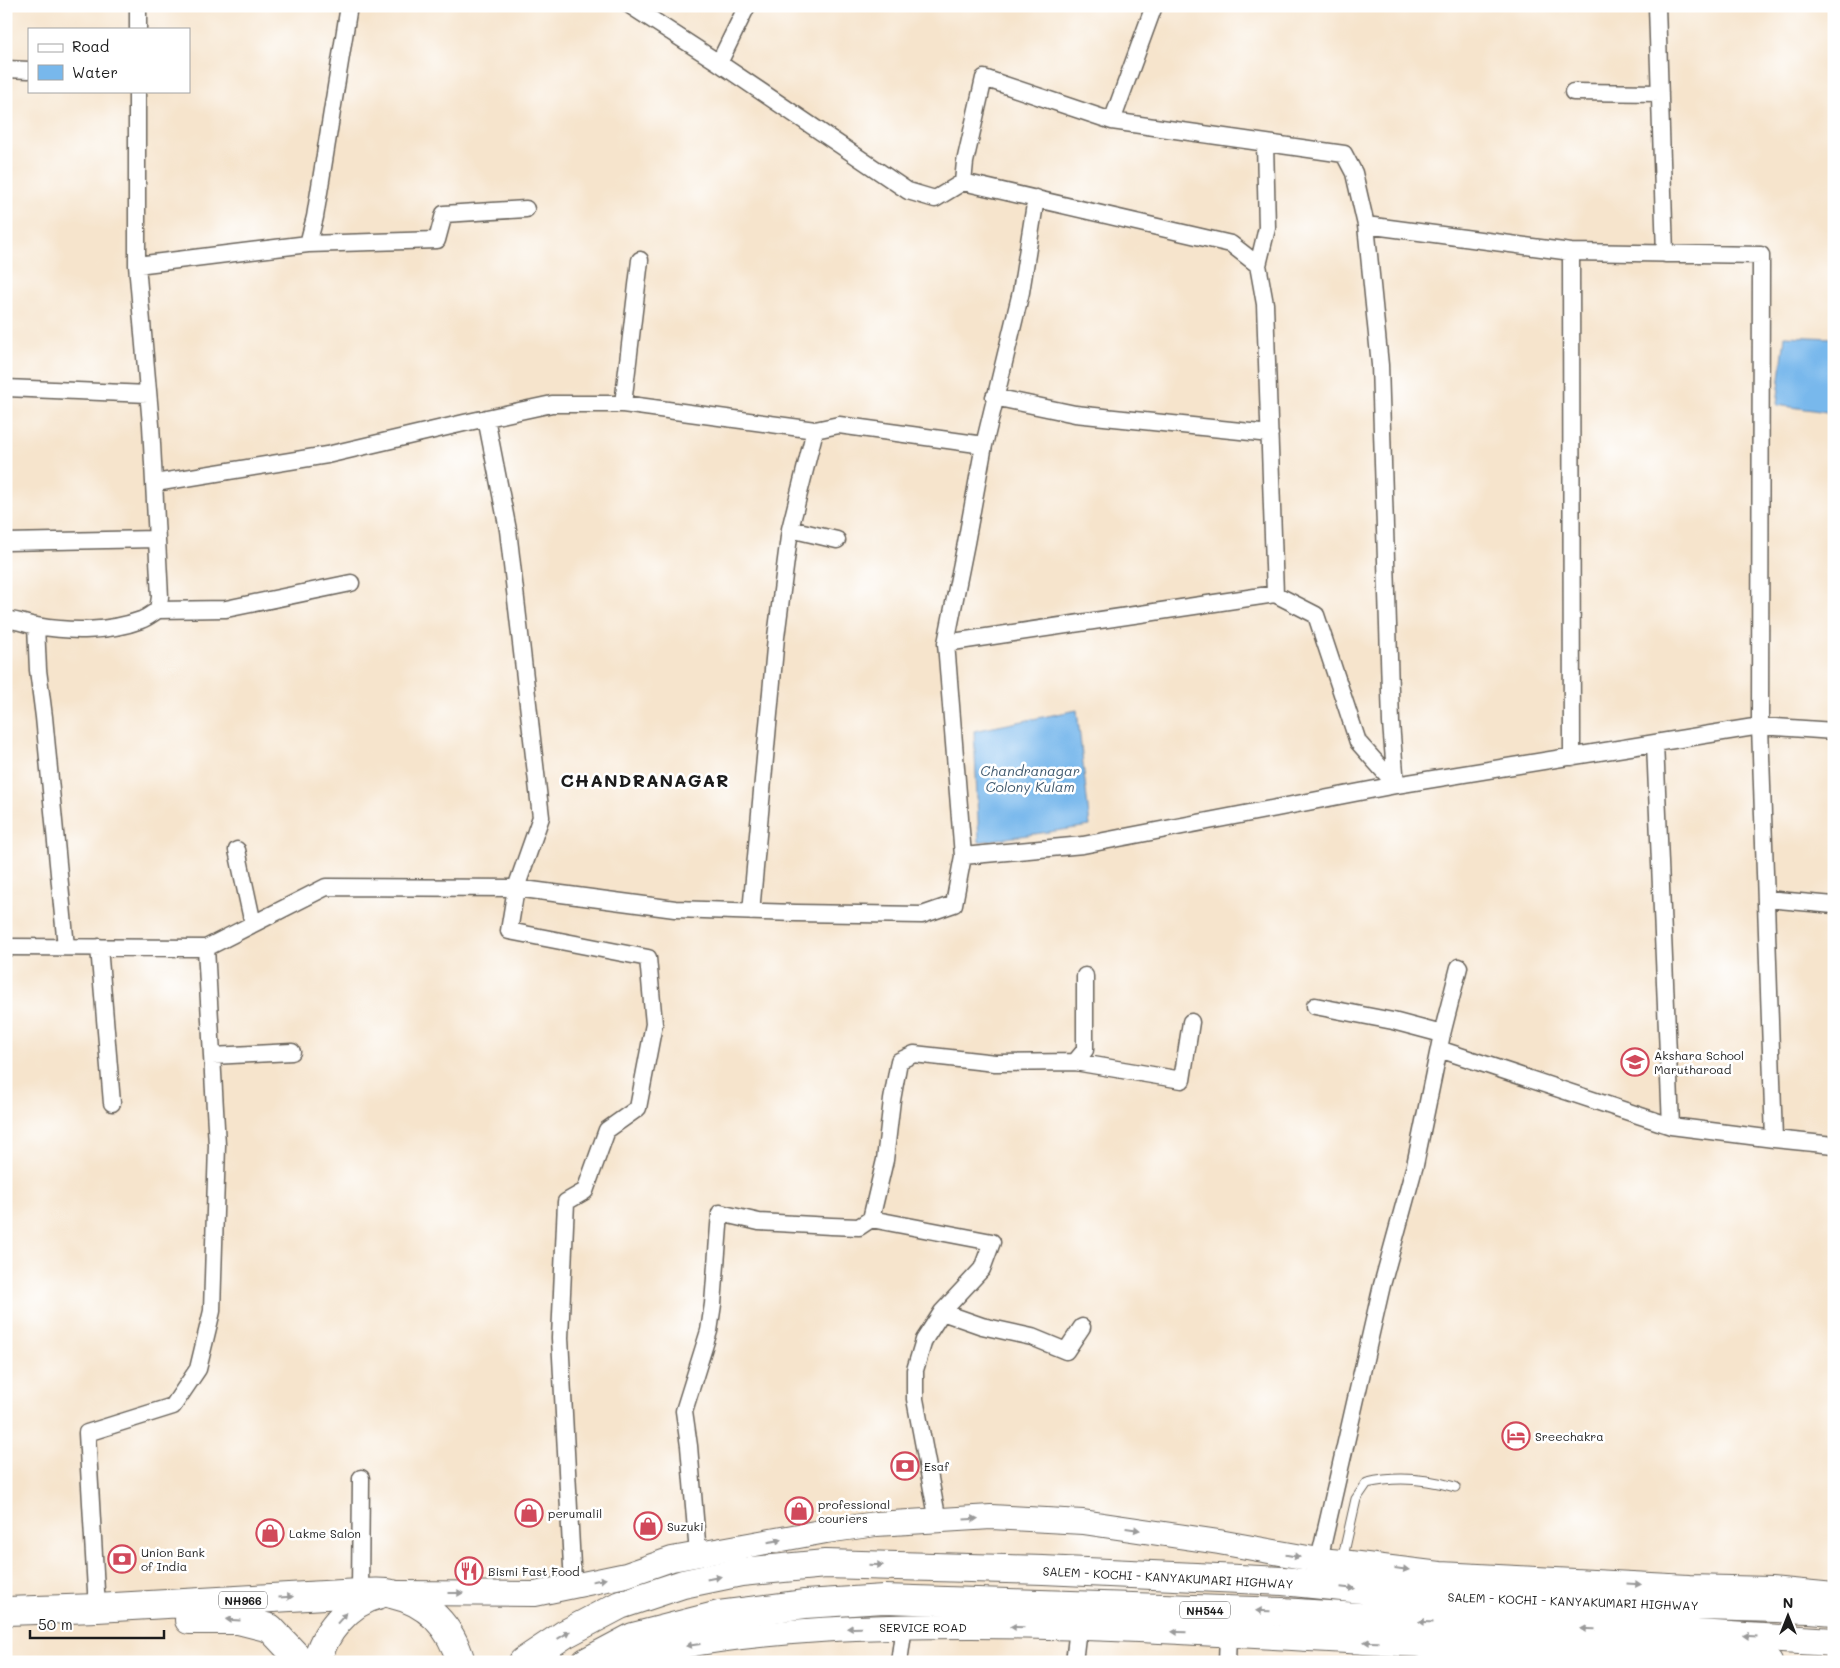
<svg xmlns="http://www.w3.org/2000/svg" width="1840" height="1668" font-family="Mali,sans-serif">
<rect width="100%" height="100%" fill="#fff"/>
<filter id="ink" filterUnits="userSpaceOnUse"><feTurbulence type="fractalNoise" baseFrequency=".02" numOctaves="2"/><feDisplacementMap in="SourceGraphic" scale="10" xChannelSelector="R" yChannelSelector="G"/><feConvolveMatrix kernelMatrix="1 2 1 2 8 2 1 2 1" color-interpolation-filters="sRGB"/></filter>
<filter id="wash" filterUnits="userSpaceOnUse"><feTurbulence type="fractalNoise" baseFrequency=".0096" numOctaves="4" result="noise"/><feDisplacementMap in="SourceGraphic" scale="20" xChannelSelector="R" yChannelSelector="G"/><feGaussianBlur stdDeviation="1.12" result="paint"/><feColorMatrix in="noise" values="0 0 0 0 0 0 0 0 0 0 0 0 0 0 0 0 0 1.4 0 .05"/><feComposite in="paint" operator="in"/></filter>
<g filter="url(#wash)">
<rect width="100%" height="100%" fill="#f6e4cc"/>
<path fill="#78b8ec" stroke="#4a6a84" d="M1785 336 1834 338V413L1777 405Z
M1077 710 1090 826 979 842 974 731Z"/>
</g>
<g filter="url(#ink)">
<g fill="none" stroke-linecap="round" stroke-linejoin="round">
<g stroke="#68625a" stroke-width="11">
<path id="lane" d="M1342 1561 1356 1499 1367 1483C1396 1476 1427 1479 1455 1487"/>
</g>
<g stroke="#68625a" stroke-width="19">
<path id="street" d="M1657 6 1665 254
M138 29V6
M719 63 747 6
M6 69 29 70
M137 91V265
M1573 92 1660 93
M1112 121 1344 154 1354 173 1366 225
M963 182 965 162 984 78 1112 121 1154 6
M308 244 437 240 444 214 526 209
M1571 252 1572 757
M1258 265 1267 228 1265 143
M6 388 148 394
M994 397 1075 414 1270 434
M623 404 640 260
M486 418 508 530 541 817 516 888 509 931 648 958 654 1024 638 1108 607 1130 585 1191 566 1202 560 1338 573 1585
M815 430 839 425 984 445
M155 483 327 455 464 423 552 404H623L815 430 790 529 837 540
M6 542 156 539
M1275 594 1316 615 1358 742 1396 785
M158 610 226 609 351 583
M6 620C16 619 27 625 37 626 70 632 109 632 141 620 147 618 153 613 158 610L160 597 151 425 137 265 308 244 315 217 349 6
M36 626 38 670 44 717 66 947
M946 643 966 543 984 445 1021 292 1036 198
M1655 743 1671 1126
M1396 785 1391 723 1380 365 1366 225 1571 252 1761 255 1760 726 1834 731
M237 850 253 924
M963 856 1083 845 1396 785 1760 726 1774 1139 1671 1126 1439 1049
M1766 899 1834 905
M751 912 776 637 790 529
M6 947 206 948 326 887 516 888 675 909 796 913 922 915 954 904 963 856 946 643 1275 594 1265 304 1258 265 1231 244 963 182 935 199 908 191 719 63 631 6
M99 947 112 1103
M1315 1006 1393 1021 1442 1034
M212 1056 292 1052
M1075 1062 1182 1080 1191 1022
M1774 1139 1834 1145
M871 1219 992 1242 982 1269 942 1312 924 1340 915 1370V1399L938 1521
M942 1312 982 1326 1032 1337 1066 1351 1082 1327
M698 1554 689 1446 684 1411 709 1331 713 1304 720 1213 759 1222 831 1226 859 1227 871 1219 885 1160 892 1100 899 1061 914 1054 995 1063 1075 1062 1085 1050V976
M1319 1560 1382 1285 1415 1165 1442 1034 1459 967
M360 1593 361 1478
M97 1608 87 1433 173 1406 198 1369 212 1311 217 1145 206 948
M899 1662 904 1626
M1074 1662 1078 1628
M1227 1662 1228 1634"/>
</g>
<g stroke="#68625a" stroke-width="26">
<path id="secondary" d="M396 1593 535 1594 626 1575 672 1559 826 1531 876 1524 991 1517 1083 1522 1219 1542 1319 1560 1342 1562 1440 1574 1689 1587 1771 1589 1834 1595
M620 1662C639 1657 658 1651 676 1647 774 1629 872 1626 971 1626 1102 1626 1233 1635 1364 1642 1500 1650 1635 1651 1770 1662"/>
</g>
<g stroke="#68625a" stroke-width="30">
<path id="highway" d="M6 1611 97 1608 360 1593C370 1593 382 1591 392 1594 428 1602 451 1627 461 1662
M189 1620H238L270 1628 302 1662
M317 1662C323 1633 349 1602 378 1595
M523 1662 565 1634 620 1605 683 1584 741 1572 825 1564 1043 1570 1283 1581 1421 1595 1587 1603 1810 1609 1834 1611
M586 1662 633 1637 719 1615 805 1604 884 1599 1282 1612 1510 1627 1629 1630 1834 1642"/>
</g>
<use href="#lane" stroke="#fff" stroke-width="9"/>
<use href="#street" stroke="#fff" stroke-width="16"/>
<use href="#secondary" stroke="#fff" stroke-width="24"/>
<use href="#highway" stroke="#fff" stroke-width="28"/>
</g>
<defs><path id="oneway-solid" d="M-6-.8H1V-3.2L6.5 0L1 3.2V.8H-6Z" transform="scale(1.25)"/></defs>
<g fill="#999">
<use href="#oneway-solid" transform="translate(971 1519) rotate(-4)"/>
<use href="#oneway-solid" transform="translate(1133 1529) rotate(8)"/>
<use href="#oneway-solid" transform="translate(775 1541) rotate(-10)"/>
<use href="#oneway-solid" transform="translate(1293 1556) rotate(9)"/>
<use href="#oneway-solid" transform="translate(876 1565) rotate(1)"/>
<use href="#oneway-solid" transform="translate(1402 1569) rotate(7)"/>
<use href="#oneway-solid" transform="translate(714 1578) rotate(-12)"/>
<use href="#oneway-solid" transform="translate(599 1580) rotate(-11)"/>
<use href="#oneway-solid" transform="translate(1634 1584) rotate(3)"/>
<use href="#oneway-solid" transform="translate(1348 1588) rotate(6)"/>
<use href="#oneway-solid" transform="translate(456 1593)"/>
<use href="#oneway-solid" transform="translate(286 1597) rotate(-3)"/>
<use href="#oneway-solid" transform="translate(1263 1611) rotate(-179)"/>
<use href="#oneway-solid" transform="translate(342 1618) rotate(-48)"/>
<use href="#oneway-solid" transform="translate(233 1620) rotate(-177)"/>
<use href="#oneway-solid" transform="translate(1426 1622) rotate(-176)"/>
<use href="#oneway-solid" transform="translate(1017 1627) rotate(-179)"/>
<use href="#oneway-solid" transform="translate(854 1628) rotate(179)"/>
<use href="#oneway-solid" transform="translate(1588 1629) rotate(-179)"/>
<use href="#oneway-solid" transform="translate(1179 1632) rotate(-178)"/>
<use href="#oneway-solid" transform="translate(564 1635) rotate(-31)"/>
<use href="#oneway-solid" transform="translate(1750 1636) rotate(-177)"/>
<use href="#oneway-solid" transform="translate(1371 1642) rotate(-178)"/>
<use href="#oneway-solid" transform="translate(693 1645) rotate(172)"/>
</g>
</g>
<defs>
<g id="school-ring" transform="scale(1.4375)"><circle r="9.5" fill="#fff" stroke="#d1495b" stroke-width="1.5"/><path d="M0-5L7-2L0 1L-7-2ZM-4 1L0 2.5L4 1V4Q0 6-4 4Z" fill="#d1495b"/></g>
<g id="hotel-ring" transform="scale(1.4375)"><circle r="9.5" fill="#fff" stroke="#d1495b" stroke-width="1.5"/><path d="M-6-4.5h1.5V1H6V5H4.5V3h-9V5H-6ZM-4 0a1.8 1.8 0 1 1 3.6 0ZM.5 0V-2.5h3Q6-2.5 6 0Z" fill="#d1495b"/></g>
<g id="bank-ring" transform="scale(1.4375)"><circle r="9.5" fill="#fff" stroke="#d1495b" stroke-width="1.5"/><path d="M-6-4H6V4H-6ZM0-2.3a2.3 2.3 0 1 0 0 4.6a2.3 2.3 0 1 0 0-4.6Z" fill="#d1495b"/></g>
<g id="shop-ring" transform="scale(1.4375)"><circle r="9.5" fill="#fff" stroke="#d1495b" stroke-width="1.5"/><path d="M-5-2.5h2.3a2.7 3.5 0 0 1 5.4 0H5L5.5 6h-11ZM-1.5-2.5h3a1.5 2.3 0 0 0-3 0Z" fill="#d1495b"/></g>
<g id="restaurant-ring" transform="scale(1.4375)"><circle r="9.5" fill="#fff" stroke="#d1495b" stroke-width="1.5"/><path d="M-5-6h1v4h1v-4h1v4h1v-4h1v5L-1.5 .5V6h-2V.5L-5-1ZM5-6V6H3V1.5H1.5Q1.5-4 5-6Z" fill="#d1495b"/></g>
</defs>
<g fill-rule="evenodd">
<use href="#school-ring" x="1635" y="1062"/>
<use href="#hotel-ring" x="1516" y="1436"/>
<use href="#bank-ring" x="905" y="1466"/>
<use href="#shop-ring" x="799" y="1511"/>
<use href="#shop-ring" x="529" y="1513"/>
<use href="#shop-ring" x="648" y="1526"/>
<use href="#shop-ring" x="270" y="1533"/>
<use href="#bank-ring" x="122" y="1559"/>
<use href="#restaurant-ring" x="469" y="1571"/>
</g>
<g text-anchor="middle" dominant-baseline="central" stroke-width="5" stroke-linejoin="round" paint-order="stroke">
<g fill="#fff" stroke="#606060" stroke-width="1">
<rect x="219" y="1591.5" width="48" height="17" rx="4"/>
<rect x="1180" y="1601.5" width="50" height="17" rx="4"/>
</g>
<g font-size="11" font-weight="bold" fill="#1c1c1c">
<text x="243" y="1600">NH966</text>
<text x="1205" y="1610">NH544</text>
</g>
<g font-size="12" fill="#1c1c1c" stroke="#fff" text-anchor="start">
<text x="1654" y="1055">Akshara School<tspan x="1654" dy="14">Marutharoad</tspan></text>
<text x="1535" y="1436">Sreechakra</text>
<text x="924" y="1466">Esaf</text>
<text x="818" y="1504">professional<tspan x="818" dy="14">couriers</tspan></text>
<text x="548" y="1513">perumalil</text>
<text x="667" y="1526">Suzuki</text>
<text x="289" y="1533">Lakme Salon</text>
<text x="141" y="1552">Union Bank<tspan x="141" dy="14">of India</tspan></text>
<text x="488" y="1571">Bismi Fast Food</text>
</g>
<g font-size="12" fill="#1c1c1c" stroke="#fff">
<text transform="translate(1168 1577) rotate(3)">SALEM - KOCHI - KANYAKUMARI HIGHWAY</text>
<text transform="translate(1573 1601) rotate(2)">SALEM - KOCHI - KANYAKUMARI HIGHWAY</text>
<text x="923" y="1627">SERVICE ROAD</text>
</g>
<g font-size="14" font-style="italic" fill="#415a6f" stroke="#fff">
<text x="1030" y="770">Chandranagar<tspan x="1030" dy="16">Colony Kulam</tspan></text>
</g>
<g font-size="18" font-weight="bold" letter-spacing="1" fill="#1c1c1c" stroke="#fff">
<text x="645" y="780">CHANDRANAGAR</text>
</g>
</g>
<rect width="1840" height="1668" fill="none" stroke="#fff" stroke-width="25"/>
<rect x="28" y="28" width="162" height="65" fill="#ffffff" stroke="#a4a4a4"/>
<rect x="38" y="44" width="25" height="8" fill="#ffffff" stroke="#a4a4a4"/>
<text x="72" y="52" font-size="15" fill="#1c1c1c">Road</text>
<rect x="38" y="65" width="25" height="15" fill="#78b8ec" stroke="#a4a4a4"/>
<text x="72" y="78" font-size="15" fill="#1c1c1c">Water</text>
<g transform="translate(1788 1616)" stroke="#ffffff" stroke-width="4" paint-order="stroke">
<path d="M0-4L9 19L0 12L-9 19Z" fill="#1c1c1c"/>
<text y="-8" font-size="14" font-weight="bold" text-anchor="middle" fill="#1c1c1c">N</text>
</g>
<path d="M30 1630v8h134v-8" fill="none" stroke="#1c1c1c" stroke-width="2.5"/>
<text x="38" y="1630" font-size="15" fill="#1c1c1c" stroke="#ffffff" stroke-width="4" paint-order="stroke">50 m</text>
</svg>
